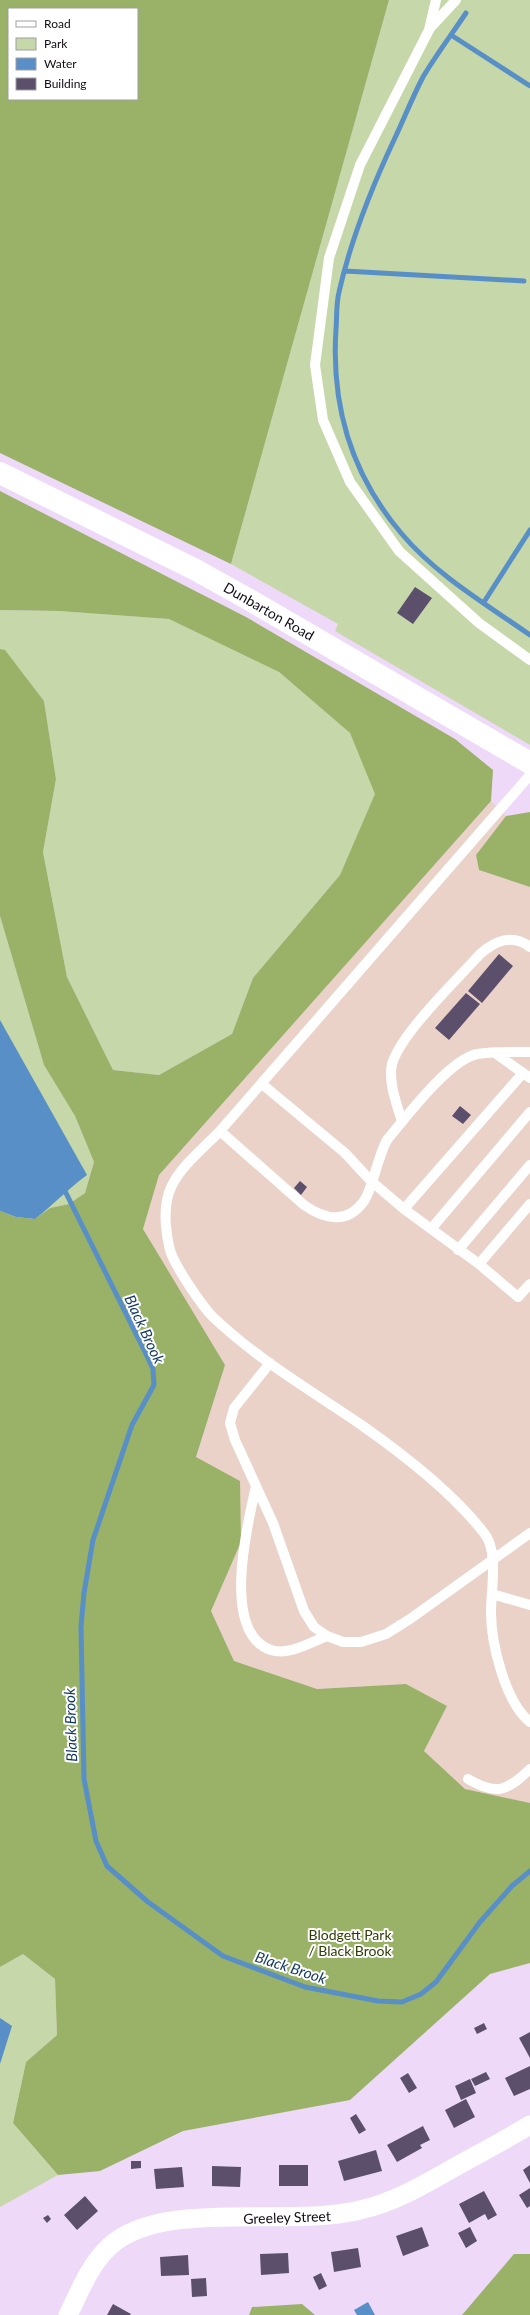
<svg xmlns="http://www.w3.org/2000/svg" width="530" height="2315" font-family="Lato,sans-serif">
<rect width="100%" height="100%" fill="#eed9f9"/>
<path fill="#ead2c8" d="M491 801 506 816 476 855 479 870 530 887V1803L465 1789 424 1751 447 1706 406 1684 317 1689 234 1661 211 1611 241 1542 196 1458 225 1365 143 1229 159 1175Z"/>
<path fill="#c6d7a9" d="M389 0H530V745L335 631 338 624 231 564Z
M0 610 59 611 169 619 279 672 350 733 376 794 340 875 253 978 232 1034 159 1075 113 1070 67 977 43 852 56 779 44 701 5 651 0 649Z
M0 916 44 1065 75 1116 94 1162 85 1193 69 1204 50 1208 35 1219 0 1211Z
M23 1954 55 1979 57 2035 26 2062 13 2123 58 2175 0 2207V1967Z"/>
<path fill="#99b267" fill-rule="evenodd" d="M0 0H389L231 564 0 453ZM9 9H137V99H9Z
M0 491 246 617 455 739 493 770 491 801 159 1175 143 1229 225 1365 196 1457 240 1481 241 1542 211 1611 234 1661 317 1689 406 1684 447 1706 424 1751 465 1789 530 1803V1963L490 1974 350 2100 183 2131 100 2171 58 2175 13 2123 26 2062 57 2035 55 1979 23 1954 0 1967V1211L16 1217 35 1219 50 1208 69 1204 85 1193 94 1162 75 1116 44 1065 0 916V649L5 650 44 701 56 779 43 852 67 977 113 1070 159 1075 232 1034 253 978 340 875 375 794 350 733 279 672 169 619 59 611 0 610Z
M530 812V887L479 870 476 855 506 816Z
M514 2254H530V2315H462Z
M302 2304 315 2315H249L252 2307Z"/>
<path fill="#588fc7" d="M0 1020 87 1175C68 1189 53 1205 35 1219L16 1217 0 1211Z
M0 2018 12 2026 0 2064Z
M368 2302 375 2315H357L354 2310Z"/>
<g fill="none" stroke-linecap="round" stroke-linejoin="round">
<path stroke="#588fc7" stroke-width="5" d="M466 13C452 34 436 55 423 77 412 98 404 119 394 140 371 189 351 239 339 292 336 304 337 317 336 329 331 405 351 474 401 533 436 575 486 604 530 635
M451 35 530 86
M345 271 524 281
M484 602 530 530
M61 1187 65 1191 146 1354 153 1369 154 1385 132 1425 93 1540 84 1593 81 1627 84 1779 96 1841 107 1866 148 1902 223 1956 305 1987 378 2001 402 2002 421 1994 436 1982 480 1922 512 1886 530 1871"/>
</g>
<path fill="#5b4f6c" d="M415 587 432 598 413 624 397 613Z
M499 954 513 966 482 1003 468 991Z
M466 993 480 1004 449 1040 435 1028Z
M460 1106 471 1115 463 1124 452 1116Z
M300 1181 307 1187 301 1195 294 1188Z
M484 2023 487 2029 477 2034 474 2028Z
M530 2032V2058L519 2038Z
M530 2066V2089L514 2096 505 2078Z
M486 2072 490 2079 475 2086 471 2079Z
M408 2073 417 2088 409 2093 400 2078Z
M470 2079 476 2093 461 2100 455 2086Z
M466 2099 475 2117 454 2128 445 2110Z
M356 2114 366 2130 359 2134 350 2118Z
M423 2126 430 2140 420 2145 422 2148 397 2162 387 2145Z
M376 2150 382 2171 344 2181 338 2161Z
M131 2161H141V2168L131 2169Z
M279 2165H308V2186H279Z
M530 2165V2183L523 2170Z
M212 2166 241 2167 240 2187 212 2186Z
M182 2167 184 2187 156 2189 154 2169Z
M530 2188V2206L527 2208 519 2195Z
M484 2191 497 2215 488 2220 485 2214 469 2223 459 2204Z
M85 2196 98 2211 77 2230 64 2215Z
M48 2215 51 2219 47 2223 43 2218Z
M422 2227 429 2246 403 2256 396 2236Z
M470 2227 477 2241 466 2248 458 2233Z
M358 2248 361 2267 334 2272 331 2252Z
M288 2253 289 2273 261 2275 260 2254Z
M188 2255 189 2275 161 2276 160 2257Z
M321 2273 327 2286 319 2290 313 2277Z
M206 2278 207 2296 192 2297 191 2279Z
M113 2304 131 2314 130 2315H107Z"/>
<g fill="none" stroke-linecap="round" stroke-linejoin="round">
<path stroke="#fff" stroke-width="10" d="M436 0 429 30 360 165 329 258 315 365 323 420 350 482 399 551 479 623 530 660
M430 28 456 0
M530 775 220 1131C201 1151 172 1172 167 1200 164 1215 166 1235 170 1250 174 1265 202 1306 213 1317 257 1359 310 1390 360 1424 400 1452 454 1494 484 1533 499 1551 491 1589 491 1612 491 1643 505 1702 530 1722
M495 1053 530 1078
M262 1084 345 1153 371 1181 404 1209 479 1264 518 1297 530 1284
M402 1122C397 1104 388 1083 392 1064 401 1033 457 980 480 954 495 941 512 933 530 947
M220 1131 304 1205C324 1219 347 1225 364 1201 373 1188 377 1158 387 1140 406 1117 449 1060 477 1054 494 1051 513 1052 530 1052
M404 1209 523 1073
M431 1229 530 1112
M458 1250 530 1165
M479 1264 530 1204
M270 1363 234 1408 230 1423 235 1440 273 1523 304 1611 314 1627 327 1636 343 1642H361L386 1634 410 1619 530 1533
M256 1486C248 1522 220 1633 271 1650 288 1656 311 1642 327 1636
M492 1594 530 1605
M468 1779C497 1796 507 1791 530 1769"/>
<path stroke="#fff" stroke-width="19" d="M68 2315C80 2291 90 2264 110 2246 162 2198 291 2228 360 2210 392 2203 420 2187 448 2171 475 2156 503 2141 530 2125"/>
<path stroke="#fff" stroke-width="22" d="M0 473 196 570 248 599 530 763"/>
</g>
<g text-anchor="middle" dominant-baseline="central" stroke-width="4" stroke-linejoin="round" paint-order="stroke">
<g font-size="14" fill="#120b16" stroke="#fff">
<text transform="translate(269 611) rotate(30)">Dunbarton Road</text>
<text transform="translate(287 2217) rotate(-2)">Greeley Street</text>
</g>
<g font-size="14" fill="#2f3e05" stroke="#fff">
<text x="350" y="1934">Blodgett Park<tspan x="350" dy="16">/ Black Brook</tspan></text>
</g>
<g font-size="15" font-style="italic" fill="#10385e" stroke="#fff">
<text transform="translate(145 1329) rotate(65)">Black Brook</text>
<text transform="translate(70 1725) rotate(-92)">Black Brook</text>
<text transform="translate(291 1967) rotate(18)">Black Brook</text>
</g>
</g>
<rect x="8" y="8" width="130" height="92" fill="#ffffff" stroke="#a09da2"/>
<rect x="16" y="21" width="20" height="6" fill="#ffffff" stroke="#a09da2"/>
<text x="44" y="28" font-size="12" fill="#120b16">Road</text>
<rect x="16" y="38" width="20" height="12" fill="#c6d7a9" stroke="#a09da2"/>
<text x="44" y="48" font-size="12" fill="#120b16">Park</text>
<rect x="16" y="58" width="20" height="12" fill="#588fc7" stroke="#a09da2"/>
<text x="44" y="68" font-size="12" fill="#120b16">Water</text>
<rect x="16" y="78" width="20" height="12" fill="#5b4f6c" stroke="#a09da2"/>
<text x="44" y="88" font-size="12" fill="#120b16">Building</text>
</svg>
